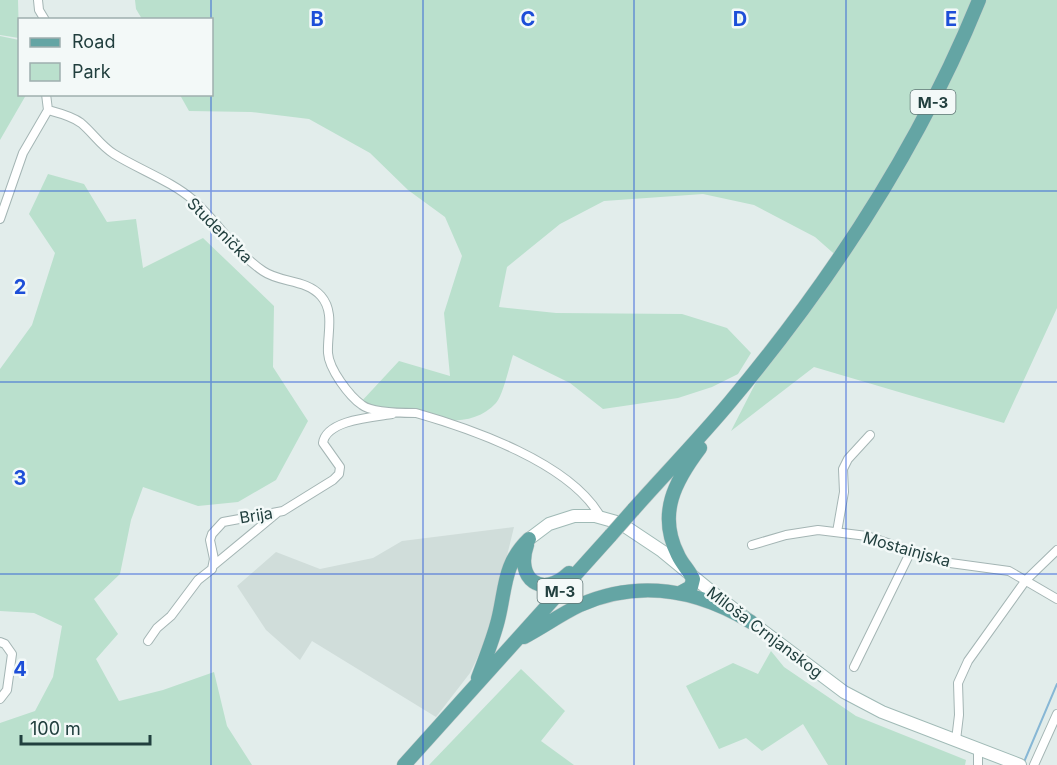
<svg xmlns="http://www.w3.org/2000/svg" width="1057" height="765" font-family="Inter,sans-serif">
<rect width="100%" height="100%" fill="#e2edeb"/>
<path fill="#d0ddda" d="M514 527 487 638 470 673 436 717 312 641 300 660 266 630 237 586 276 552 320 569 373 558 402 541Z"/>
<path fill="#bae0cd" d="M0 0H18L19 38 0 35Z
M135 0H1057V308L1004 423 814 367 731 431 773 349 840 259 815 237 754 205 703 194 604 201 560 224 507 267 499 307 556 313 682 314 727 328 751 353 738 374 712 387 678 398 603 409 570 383 513 355C509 367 503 395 496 403 465 438 398 412 360 403L399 361 450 376 444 313 462 256 445 217 408 190 370 153 309 119 251 112 189 111 180 95 212 94V20L142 19 136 9Z
M0 36 19 40 20 94 26 95 0 140Z
M48 174 84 184 107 222 136 219 143 268 203 238 274 306 273 367 308 421 276 480 238 502 198 506 143 487 131 520 120 574 94 599 118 634 96 659 119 701 163 690 214 672 227 726 252 765H0V723L35 711 53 677 62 626 34 613 0 611V369L32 325 55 253 29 214Z
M771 651 784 667 856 716 966 760 965 765H828L803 724 762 751 746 738 719 749 686 686 733 663 758 674Z
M521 669 565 711 541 741 574 765H429Z"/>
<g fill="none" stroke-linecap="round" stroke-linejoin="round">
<path stroke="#87b7d5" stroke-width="2" d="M1024 762 1057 684"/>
<g stroke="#a4b5b4" stroke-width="10">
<path id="street" d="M38 0 39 10 45 20
M46 94 48 110C59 113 72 116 81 123 93 133 101 146 114 154 138 169 173 182 193 200 218 222 235 252 263 271 280 283 306 279 321 296 335 312 327 334 328 353 329 369 349 396 362 405 372 413 403 413 416 413 472 429 570 463 600 516
M0 219 23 153 48 110
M837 532 844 492 843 469 848 459 870 435
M752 545 786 535 818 530 867 536 943 562 1009 571 1057 599
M214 565 277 513
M148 641 157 628 171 616 198 580 212 569 214 559 210 540 212 534 223 522 283 511 333 480 339 474 340 467 323 443C326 420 373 417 392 414
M0 642 5 644 12 654 7 690 0 699
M854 667 911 551
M956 740 959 715 958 683 968 661 1026 580 1057 550
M978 748V765
M1034 765 1057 714"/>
</g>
<g stroke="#a0bab6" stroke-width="14">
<path id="secondary" d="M529 539 549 524 574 516H595L620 523 662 551 718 597 844 692 882 712 1020 765"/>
</g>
<g stroke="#c1c9c9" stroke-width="15">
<path id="primary" d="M633 510C665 474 699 439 730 402 832 280 919 148 979 0
M527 545C515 579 542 599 569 573
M680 593 691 587 693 579C689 570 682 564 678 555 657 514 675 481 700 448
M524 637C543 627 561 614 580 605 639 579 698 590 751 622
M478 678C485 659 493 640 498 620 506 588 503 564 529 539
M404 765 611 535"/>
</g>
<use href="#street" stroke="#fff" stroke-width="8"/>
<use href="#secondary" stroke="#fff" stroke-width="12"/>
<use href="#primary" stroke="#64a5a4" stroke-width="14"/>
<g stroke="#c1c9c9" stroke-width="15" stroke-linecap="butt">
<path id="primary-bridge" d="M611 535 633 510"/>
</g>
<use href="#primary-bridge" stroke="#64a5a4" stroke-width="14"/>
</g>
<path fill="none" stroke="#1d4ed8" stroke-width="1.5" stroke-opacity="0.55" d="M211 0V20M423 0V765M634 0V765M846 0V765M211 94V765M0 191H1057M0 382H1057M0 574H1057"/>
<g text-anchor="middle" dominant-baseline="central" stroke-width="5" stroke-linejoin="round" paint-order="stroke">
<g fill="#f3f9f8" stroke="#607776" stroke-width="1.5">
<rect x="910.5" y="90" width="45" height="24" rx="4.5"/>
<rect x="537.5" y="579" width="45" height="24" rx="4.5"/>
</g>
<g font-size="15" font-weight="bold" fill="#213f3e">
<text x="933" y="102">M-3</text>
<text x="560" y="591">M-3</text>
</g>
<g font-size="16" fill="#213f3e" stroke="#f3f9f8">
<text transform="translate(220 230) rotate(45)">Studenička</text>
<text transform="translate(256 515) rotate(-9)">Brija</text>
<text transform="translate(907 549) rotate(16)">Mostainjska</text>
<text transform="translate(765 632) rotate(37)">Miloša Crnjanskog</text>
</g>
</g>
<g font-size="20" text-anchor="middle" font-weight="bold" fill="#1d4ed8" stroke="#f3f9f8" stroke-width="5" stroke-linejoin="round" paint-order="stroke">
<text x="317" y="26">B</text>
<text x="528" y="26">C</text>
<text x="740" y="26">D</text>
<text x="951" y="26">E</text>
<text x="20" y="294">2</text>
<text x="20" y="485">3</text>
<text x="20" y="676">4</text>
</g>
<rect x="18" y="18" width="195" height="78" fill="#f3f9f8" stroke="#9fafae" stroke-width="1.5"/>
<rect x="30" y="38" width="30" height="9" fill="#64a5a4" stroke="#9fafae" stroke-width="1.5"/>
<text x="72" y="48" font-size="18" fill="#213f3e">Road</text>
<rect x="30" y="63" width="30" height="18" fill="#bae0cd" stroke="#9fafae" stroke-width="1.5"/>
<text x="72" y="78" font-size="18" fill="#213f3e">Park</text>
<path d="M21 735v9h129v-9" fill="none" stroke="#213f3e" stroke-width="3"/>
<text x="30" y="735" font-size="18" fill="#213f3e" stroke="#f3f9f8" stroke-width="4.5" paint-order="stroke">100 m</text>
</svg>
